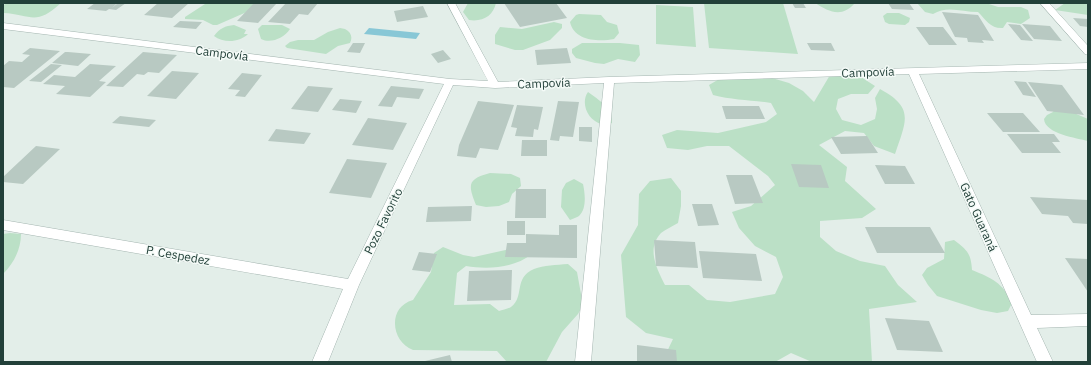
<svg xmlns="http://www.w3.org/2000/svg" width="1091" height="365" font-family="'IBM Plex Sans',sans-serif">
<rect width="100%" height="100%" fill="#e3eee9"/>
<path fill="#bbe0c6" d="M8 3H61C35 27 31 14 3 13V5Z
M223 3H256L249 11 217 25H213L203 20 185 19V17L205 4Z
M468 3H496C493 16 483 22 469 20L463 12Z
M704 3H783L798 54 709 48Z
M815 3H855C842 18 829 12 815 3Z
M917 3H986L998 7H1021L1028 10 1030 18 1021 24 1007 22 1003 28C991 29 986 20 978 12 962 12 947 5 933 14L925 12Z
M1065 3H1088V15L1055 10Z
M656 5 693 7 696 47 656 44Z
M887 13H899L910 18 909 22 905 25 889 24 885 22 883 16Z
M579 14 601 15 607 22 617 25 619 33 614 39C599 42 574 41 570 22L576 15Z
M554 22 562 24V28L550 40 523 50H515L495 44V35L500 27 522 29Z
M234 25 246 30 244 34H248C239 43 223 43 214 36 220 28 225 26 234 25Z
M262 25H282L290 29C284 38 271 44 261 39L258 29Z
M340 28 345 29C351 32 353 37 350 43L338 46 326 54 287 48 285 46 290 42 298 40H314L328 32Z
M582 43H620L639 45 640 55 635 62 618 59 604 64 595 63 576 58 572 53V49Z
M843 72 861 77 875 86 868 94H851L838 99 836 109 842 120 861 125 875 119 877 109 875 98 880 89C915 108 906 121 895 154L874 146 864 133 845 131 819 145 847 167 845 181 876 209 862 218 820 221V237L836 251 860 261 885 266 898 285 917 302 869 309 872 362H812L791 353 775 362H662L673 339 646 333 626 317 621 255 638 225 639 194 650 181 671 178 681 191V206L678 223C673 226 666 229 661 233 646 249 657 269 665 285H689L707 300 730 302 775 294 783 277 776 257 755 246 739 228 732 212 751 206 775 185 768 176 729 146H707L688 150 667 148 662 135 677 130 718 133 766 122 777 114 771 103C751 100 732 100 713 95L709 85 721 78H772L789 83 803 91 814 102 830 75Z
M588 92C599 100 612 108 612 123 609 124 605 125 602 124 588 121 580 103 588 92Z
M1054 110H1067L1088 119V141C1077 138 1045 134 1044 119L1047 115 1053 112Z
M490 173 511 174 520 178 521 186 512 194 509 202 499 206 486 207 476 205C468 185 467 179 490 173Z
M574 179 583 184C585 193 587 209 579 216 577 217 573 219 570 220L561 207 562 190 566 183Z
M10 233 21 234C21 249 14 263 3 274V234Z
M954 240C967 250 971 253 972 270 992 278 1003 283 1012 303L1008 311 997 313 981 310 937 296 928 285 922 275 927 268 944 259 945 242Z
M443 247 463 255 474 257 510 249 536 250C519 268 489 270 466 266L457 273 454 305 490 304 499 311C502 310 508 309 511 307 525 297 513 278 534 269 544 265 556 265 568 264L577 272 583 305 578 314 562 332 546 362H507L497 351 413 350C391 342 387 307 413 300L431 272 434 253Z"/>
<path fill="#88c7d6" d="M369 28 420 33 416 39 364 34Z"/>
<path fill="#b8c9c2" d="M95 3H117L112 8 118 3H126L116 10 109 9 106 11 87 9Z
M158 3 165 4 189 3 172 18 144 15Z
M254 3H277L258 23 237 21Z
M286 3H318L308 15 299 14 290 24 268 22Z
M504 3H556L567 18 520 27Z
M792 3H803L806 8H795Z
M888 3H909L914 10 892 9Z
M423 6 428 17 397 22 394 11Z
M942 12 978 15 994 41 982 40 984 43 968 42 967 38 955 37Z
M1073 18 1088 19V27L1080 26Z
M180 21 202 22 196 29 173 27Z
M1008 24 1020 25 1033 41 1021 40Z
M1022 24 1050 26 1062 41 1034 39Z
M916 27H943L957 45H929Z
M353 43H365L360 53 347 52Z
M807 43H831L835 51 811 50Z
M30 48 60 51 14 88 3 87V66L9 61 22 62 30 55 22 54Z
M567 48 571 63 537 65 535 50Z
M443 50 451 59 438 63 431 54Z
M65 52H68L91 54 78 66 52 63Z
M143 52 177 55 159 73 148 72 144 75 137 74 123 87 106 86Z
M51 64 62 65 41 82 29 81Z
M90 64 116 66 99 81 106 82 90 97 56 94 65 86 43 84 54 75 75 77Z
M172 71 199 73 176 99 147 96Z
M242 73 262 75 245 97 235 96 240 90 228 89Z
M1014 81 1026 82 1036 97 1023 95Z
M1028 82 1062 85 1084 115 1047 111Z
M308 86 333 88 318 112 291 109Z
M391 86 424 89 419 99 397 97 392 107 378 106Z
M340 99 362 101 356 113 332 110Z
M478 101 514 105 498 150 480 148 476 158 457 156 459 145Z
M558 101 579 102 573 137 560 136 559 141 550 140Z
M517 105 543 107 538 130 534 129 533 137 515 136 517 128 511 127Z
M722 106H759L765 119H726Z
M987 113H1023L1040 132H1003Z
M120 116 156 120 149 127 112 123Z
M368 118 407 123 393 150 352 145Z
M579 127H592V142L579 141Z
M276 129 311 133 304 144 268 141Z
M1007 134H1054L1060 142H1052L1061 153H1022Z
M867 136 878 153 841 154 831 137Z
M522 140H547V156H521Z
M36 146 60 149 23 184 3 182V177Z
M347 159 387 163 371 198 329 193Z
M791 164 821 165 829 188 799 187Z
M875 165 905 166 915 184H885Z
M726 175H752L763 203 735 204Z
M516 189H546V218H515Z
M1030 197 1088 200V224L1073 223 1068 216 1042 214Z
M692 204H712L719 225 698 226Z
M472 206 471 221 426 222 428 207Z
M507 221H525V235H507Z
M559 225H577V258L505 257 507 243H526V234L559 235Z
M865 227H930L945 253H877Z
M654 240 695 242 698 268 656 266Z
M699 251 756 254 762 281 703 278Z
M419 252 437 254 430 272 412 270Z
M1065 258 1088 259V292Z
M512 270 511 300 467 301 469 271Z
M885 318 929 321 943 352 897 350Z
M637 345 676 350 677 362H637Z
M450 355 452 362H425V361Z"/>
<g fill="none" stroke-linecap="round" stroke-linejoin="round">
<g stroke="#a5b6b1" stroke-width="1">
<path id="minor" d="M447 3H455L498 82 609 77 1088 63V69L919 74 1031 315 1088 314V326L1037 328 1053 362H1037L909 74 614 83 591 362H575L604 83 495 88 453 85 359 285 328 362H312L343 289 3 230V220L348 279 444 84 3 29V23L450 79 488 81Z
M1040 3H1049L1088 46V55L1085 54Z"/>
</g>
<use href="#minor" fill="#fff" fill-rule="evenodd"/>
</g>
<g text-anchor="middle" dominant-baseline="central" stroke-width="3" stroke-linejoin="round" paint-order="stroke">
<g font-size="12" fill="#224039" stroke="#f4faf7">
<text transform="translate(222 53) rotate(7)">Campovía</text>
<text transform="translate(868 72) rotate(-2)">Campovía</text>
<text transform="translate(544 83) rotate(-2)">Campovía</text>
<text transform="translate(979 217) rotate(66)">Gato Guaraná</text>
<text transform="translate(383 221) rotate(-64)">Pozo Favorito</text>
<text transform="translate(178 255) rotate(10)">P. Cespedez</text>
</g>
</g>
<rect width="1091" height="365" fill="none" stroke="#224039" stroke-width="8"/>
</svg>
